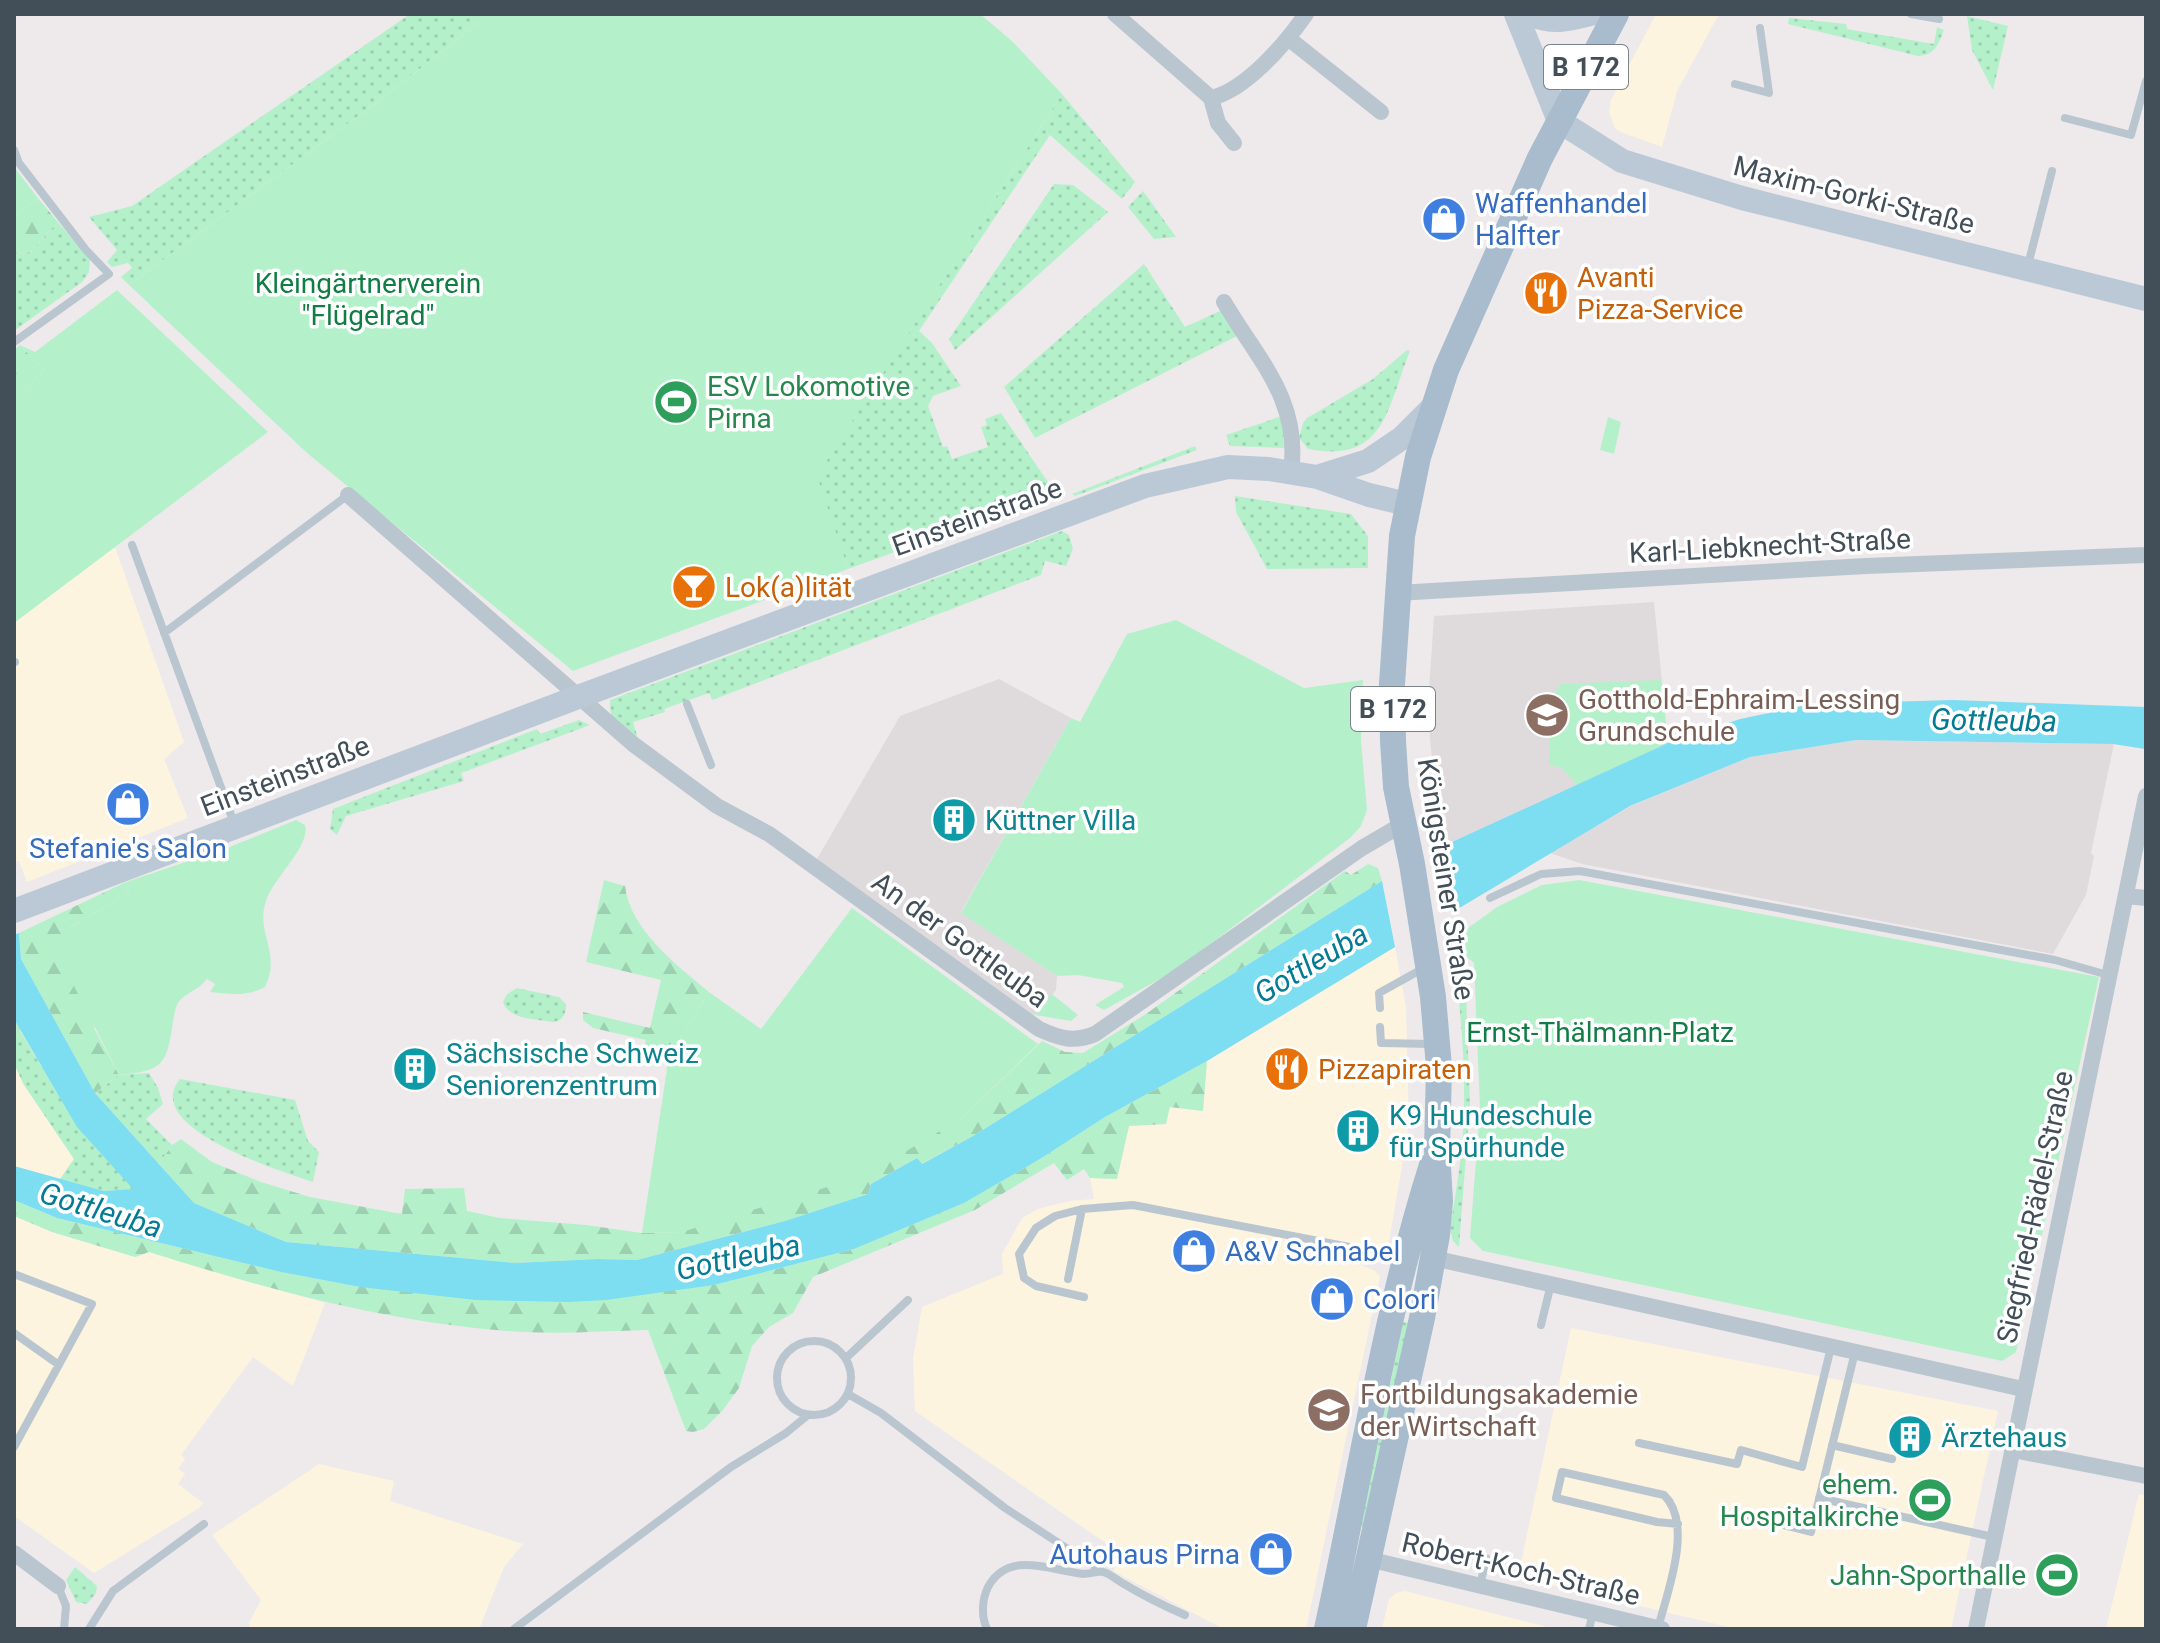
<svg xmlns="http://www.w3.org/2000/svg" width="2160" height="1643" font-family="Roboto,sans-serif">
<defs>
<pattern id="grass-dots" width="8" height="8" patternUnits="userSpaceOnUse" patternTransform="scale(2)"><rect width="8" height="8" fill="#b4f1ca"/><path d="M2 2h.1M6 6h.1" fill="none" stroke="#9cd0b0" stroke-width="1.8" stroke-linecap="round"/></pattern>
<pattern id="forest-firs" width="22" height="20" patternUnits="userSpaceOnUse" patternTransform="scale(2)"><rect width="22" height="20" fill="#b4f1ca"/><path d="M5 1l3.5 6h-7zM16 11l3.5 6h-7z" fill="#9cd0b0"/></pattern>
</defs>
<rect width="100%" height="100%" fill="#eeeaeb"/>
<path fill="#fdf4e0" d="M1656 14H1719L1677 91 1662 147 1621 132 1615 128 1609 112 1611 100Z
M115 547 184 742 164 759 188 818 27 882 19 861H14V623Z
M1395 947 1406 1008 1409 1125 1388 1247 1360 1243 1356 1263 1375 1271 1380 1276 1306 1629H1224L1113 1571 1123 1555 915 1411 913 1359 922 1307 1003 1274 1002 1254 1022 1218 1038 1209 1070 1201 1094 1199 1090 1178 1117 1179 1129 1126 1166 1124 1169 1107 1203 1111 1207 1061Z
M14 1064 24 1085 74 1159 60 1179 14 1166Z
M14 1216 52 1232 135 1257 149 1252 325 1303 293 1386 253 1357 181 1455 185 1459 178 1469 185 1474 178 1484 203 1503 199 1508 94 1573 14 1516Z
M1571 1328 1998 1411 1951 1629H1737L1518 1577Z
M319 1464 394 1481 390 1501 523 1544 504 1567 479 1629H251L249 1623 261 1600 212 1535Z
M2139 1494 2146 1496V1629H2106Z
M1405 1591 1551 1628 1577 1629H1382L1389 1599 1396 1593Z"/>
<path fill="#dfdbdd" d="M1654 602 1668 743 1441 847 1430 740 1429 689 1434 616Z
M999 679 1071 718 961 912 1057 976 1056 990 1035 1015 1027 1014 817 859 900 716Z
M1856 740 2114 744 2091 853 2094 856 2086 895 2053 954 1582 864 1550 853 1631 806 1750 757Z"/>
<path fill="url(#grass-dots)" d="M410 14H489L384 97 129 285 121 277 132 268 128 263 112 267 107 262 117 250 89 217 132 206Z
M1967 16 2008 26 1993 90 1972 50Z
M1789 18 1846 24 1847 29 1934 44 1937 27 1944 30C1938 45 1935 55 1918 56L1788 24Z
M1062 94 1135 182 1122 199 1050 135 919 331 932 343 961 386 933 396 928 406 943 447 947 446 952 459 988 447 981 427 987 425 985 419 1001 413 1056 494 848 569 816 477Z
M1054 184 1073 185 1108 212 955 350 949 339Z
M1143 191 1176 237 1154 239 1128 207Z
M58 222 90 259 89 272 82 282 14 331V255L30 252Z
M1144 264 1185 327 1222 310 1239 335 1035 438 1004 387Z
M1407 350 1410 351C1387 407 1386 464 1308 449L1299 438 1303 423 1307 418 1373 379Z
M1282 416 1284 448 1230 446 1226 435Z
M1195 446 1197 450 1075 496 1072 494Z
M1235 496 1351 514 1368 536V568L1267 569 1236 512Z
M1062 531 1069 535 1073 549 1066 566 1045 561 1041 575 712 700 709 693 664 709 665 712 633 722 638 739 611 716 610 700Z
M579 720 590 725 461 773 464 781 346 816 337 835 330 829 333 809 537 729 540 734Z
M1454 957 1465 968 1470 1103 1459 1247 1453 1241 1450 1230C1456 1189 1464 1148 1464 1106 1465 1056 1460 1006 1454 957Z
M517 988 559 997 566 1004C566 1014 563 1021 553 1022 536 1019 509 1020 503 1002L507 994Z
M14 1019C46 1079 88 1138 134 1189L104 1191 60 1179 74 1159 24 1085 14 1064Z
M149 1073 158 1088 163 1104 146 1119 172 1145 159 1164 95 1093 119 1075Z
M180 1079 295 1100 308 1141 319 1152 313 1182C284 1172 139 1128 180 1079Z
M1403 1322 1410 1323 1363 1528 1361 1526Z
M75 1567 97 1586 96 1593 87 1604 76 1602 66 1580Z"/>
<path fill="url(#forest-firs)" d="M38 198 58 222 30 252 14 255V218Z
M20 345 44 370 14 399V350Z
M1368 864 1378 868 1382 881 973 1136 921 1164 917 1158 871 1184 868 1194 785 1221 637 1260 597 1259 515 1263 286 1242 194 1203 159 1164 172 1145 181 1139 212 1162 261 1182 310 1197 402 1214 405 1189 464 1188 467 1211 500 1218 586 1225 642 1233 682 1232 962 1118 1042 1041 1065 1052 1083 1053 1146 1014 1345 871 1351 875Z
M604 880 625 886C630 930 678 966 709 992L669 1056 642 1055 646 1040 593 1028 583 1020V1012L650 1028 661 980 586 962Z
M126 882 129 893 69 928 95 1030 119 1075 95 1093 21 959 19 933Z
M1207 1061 1203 1111 1170 1107 1166 1124 1129 1126 1117 1179 1090 1178 1084 1169 1067 1180 1054 1163 975 1210 813 1277 793 1313 769 1327 752 1346 739 1388 723 1410 704 1429 693 1432 686 1431 648 1330C602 1331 554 1335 507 1331 384 1322 267 1289 149 1252L135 1257 52 1232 14 1216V1200L57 1218 281 1272 360 1287 714 1285 854 1249 964 1203 1040 1159 1105 1117Z"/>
<path fill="#b4f1ca" d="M489 14H980L1012 41 1062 94 817 476 848 569 573 671 307 453 129 285 384 97Z
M14 167 38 198 14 218Z
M117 290 268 432 14 623V399L44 370 20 345 35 352Z
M1608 417 1621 422 1614 454 1600 450Z
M1176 620 1304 688 1363 680 1361 740 1367 810 1361 826 1350 838 1176 970 1104 1010 1095 1005 1124 987 1122 983 1078 975 1057 976 961 913 1071 718 1080 722 1127 634Z
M1661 680 1668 743 1577 785 1562 768 1549 765 1550 731 1552 725C1543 703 1550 703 1560 684Z
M296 820 305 825C311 846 274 877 266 901 255 933 282 952 265 987 247 997 230 994 210 992L215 984 207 979C198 991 184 993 178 1003 175 1008 174 1016 173 1021 167 1064 164 1071 119 1075L69 976 63 950 69 928 129 893 126 882 227 848Z
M1579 880 2099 977 2016 1352 2002 1361 1483 1251 1470 1238 1480 1109 1474 963 1462 953 1457 936 1497 907 1542 885Z
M852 908 1038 1044 962 1118 866 1175 682 1232 642 1233 669 1056 709 992 761 1029Z
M1052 994 1078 1015 1071 1021 1035 1015Z"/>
<path fill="#7dddf1" d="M1953 700 2146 707 2145 749 2113 744 1856 740 1750 757 1630 806 1451 913 1441 847 1668 743 1740 719 1812 704Z
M1382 881 1395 947 1207 1061 1105 1117 1040 1159 964 1203 854 1249 714 1285 606 1300 569 1302 476 1300 360 1287 281 1272 57 1218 14 1200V1166L104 1191 133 1189 77 1127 14 1019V935L19 933 21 959 95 1093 194 1203 286 1242 515 1263 597 1259 637 1260 785 1221 868 1194 871 1184 917 1158 922 1164 973 1136Z"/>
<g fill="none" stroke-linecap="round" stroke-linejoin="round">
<path stroke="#bac6cf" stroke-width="8" d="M1911 14 1939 19
M1735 84 1769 93 1760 28
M2065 118 2131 135 2146 81
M14 150 19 163 86 250 109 274 14 342
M2028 265 2052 171
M132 545 234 823
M164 633 348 495
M14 662H15
M687 704 711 765
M1490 898 1541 874 1580 871 2055 960 2108 975
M1380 1008 1379 993 1424 968
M1380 1027 1381 1043 1431 1044
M14 1274 92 1304 14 1447
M1068 1279 1082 1209
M1084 1297 1036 1286 1024 1278 1019 1254 1036 1228 1055 1216 1082 1209 1133 1205 1401 1257
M1541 1325 1551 1284
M14 1333 59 1365
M777 1378a37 37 0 1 1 74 0a37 37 0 1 1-74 0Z
M846 1358 908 1300
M848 1394 881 1413 1005 1508 1103 1572
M1639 1443 1737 1464 1741 1450 1802 1467 1831 1347
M1832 1445 1892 1459
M1819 1498 1993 1537
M1745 1515 1811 1532 1855 1352
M58 1586 66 1606 64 1629
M1480 1586 1486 1558
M1658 1628C1667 1593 1694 1524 1664 1495L1562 1472 1556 1498 1657 1522 1678 1524
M89 1629 113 1591 204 1524
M514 1629 731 1467 786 1433 808 1415
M987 1629C981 1617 982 1599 988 1587 1009 1549 1051 1571 1084 1574 1090 1574 1097 1571 1103 1572 1109 1573 1118 1581 1124 1584 1144 1596 1164 1606 1185 1615
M1589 1629 1593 1613"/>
<path stroke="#bac6cf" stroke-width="16" d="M1115 14 1211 98 1218 123 1234 143
M1288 38 1381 112
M1211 98C1246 90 1286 43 1306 14
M1224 302C1258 360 1301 400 1291 472
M348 495 633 744 717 806 769 834 1039 1029C1059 1038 1073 1043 1095 1034L1362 848 1403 824
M1397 593 1866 566 2146 555
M2126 896 2146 898
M1433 1258 2023 1389
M2013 1450 2146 1476
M14 1553 58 1586
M1368 1559 1662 1629
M1976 1629 2146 796"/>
<path stroke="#bbc9d6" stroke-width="24" d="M1516 14 1559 121 1622 161 1742 198 2146 299
M1530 14C1552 24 1568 20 1591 14
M1317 477 1368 461 1402 438 1432 408
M14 911 578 697 1145 486 1228 467 1269 469 1317 477 1369 495 1407 504"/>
<path stroke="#a8bccd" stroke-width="26" d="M1327 1629C1361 1474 1384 1316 1432 1165
M1353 1629 1422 1318 1437 1235 1440 1201 1437 1150 1439 1067 1433 997 1412 864 1396 787 1393 741 1392 684 1402 536 1418 457 1446 370 1540 158 1616 14"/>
</g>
<defs>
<g id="shop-disc" transform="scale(2.3)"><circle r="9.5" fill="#3f7fe0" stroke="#fff"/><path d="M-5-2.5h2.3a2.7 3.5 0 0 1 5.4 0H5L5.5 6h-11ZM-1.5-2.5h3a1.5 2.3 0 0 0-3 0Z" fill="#fff"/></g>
<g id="restaurant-disc" transform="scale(2.3)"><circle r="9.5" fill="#e8710a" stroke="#fff"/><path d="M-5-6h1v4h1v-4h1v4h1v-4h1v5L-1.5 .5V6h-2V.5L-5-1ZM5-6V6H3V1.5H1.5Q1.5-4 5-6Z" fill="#fff"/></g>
<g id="stadium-disc" transform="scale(2.3)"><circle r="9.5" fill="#2e9e5b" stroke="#fff"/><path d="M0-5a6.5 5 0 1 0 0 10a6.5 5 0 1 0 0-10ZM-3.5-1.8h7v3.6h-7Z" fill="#fff"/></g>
<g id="bar-disc" transform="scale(2.3)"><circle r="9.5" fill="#e8710a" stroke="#fff"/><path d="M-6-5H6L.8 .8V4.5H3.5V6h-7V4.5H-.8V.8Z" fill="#fff"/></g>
<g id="school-disc" transform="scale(2.3)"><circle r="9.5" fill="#8d6e63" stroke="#fff"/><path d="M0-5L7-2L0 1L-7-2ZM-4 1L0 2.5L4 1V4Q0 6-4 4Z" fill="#fff"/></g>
<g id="building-disc" transform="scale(2.3)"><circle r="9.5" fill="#0f9aa8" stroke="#fff"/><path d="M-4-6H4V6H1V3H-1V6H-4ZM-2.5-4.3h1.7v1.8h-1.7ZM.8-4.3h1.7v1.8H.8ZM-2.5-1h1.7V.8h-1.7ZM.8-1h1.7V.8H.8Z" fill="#fff"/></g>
</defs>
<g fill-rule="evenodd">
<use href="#shop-disc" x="1444" y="219"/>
<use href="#restaurant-disc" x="1546" y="293"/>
<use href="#stadium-disc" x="676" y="402"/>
<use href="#bar-disc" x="694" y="587"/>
<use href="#school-disc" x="1547" y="715"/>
<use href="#shop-disc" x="128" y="804"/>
<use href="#building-disc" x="954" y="820"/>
<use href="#building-disc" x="415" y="1069"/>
<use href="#restaurant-disc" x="1287" y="1069"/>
<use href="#building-disc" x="1358" y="1131"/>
<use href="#shop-disc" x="1194" y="1251"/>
<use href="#shop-disc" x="1332" y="1299"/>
<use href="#school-disc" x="1329" y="1410"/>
<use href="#building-disc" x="1910" y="1437"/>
<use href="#stadium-disc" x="1930" y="1500"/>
<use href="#shop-disc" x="1271" y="1554"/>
<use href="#stadium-disc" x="2057" y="1575"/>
</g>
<g text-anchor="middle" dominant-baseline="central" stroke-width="7" stroke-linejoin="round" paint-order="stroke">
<g fill="#fff" stroke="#7b848b" stroke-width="2">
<rect x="1544" y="45" width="84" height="44" rx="6"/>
<rect x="1351" y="687" width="84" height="44" rx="6"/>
</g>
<g font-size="26" font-weight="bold" fill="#424f59">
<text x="1586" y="67">B 172</text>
<text x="1393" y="709">B 172</text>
</g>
<g font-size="28" fill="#424f59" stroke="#fff">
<text transform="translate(1854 195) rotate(14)">Maxim-Gorki-Straße</text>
<text transform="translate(977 517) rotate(-20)">Einsteinstraße</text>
<text transform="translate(1770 546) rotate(-3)">Karl-Liebknecht-Straße</text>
<text transform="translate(285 776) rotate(-21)">Einsteinstraße</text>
<text transform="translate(1446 879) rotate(81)">Königsteiner Straße</text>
<text transform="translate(960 940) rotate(36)">An der Gottleuba</text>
<text transform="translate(2035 1207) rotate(-78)">Siegfried-Rädel-Straße</text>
<text transform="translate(1521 1569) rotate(13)">Robert-Koch-Straße</text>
</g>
<g font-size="28" fill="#366cbe" stroke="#fff" text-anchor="start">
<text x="1475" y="203">Waffenhandel<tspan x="1475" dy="32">Halfter</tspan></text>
<text x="128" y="848" text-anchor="middle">Stefanie's Salon</text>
<text x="1225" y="1251">A&amp;V Schnabel</text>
<text x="1363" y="1299">Colori</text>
<text x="1240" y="1554" text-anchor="end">Autohaus Pirna</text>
</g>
<g font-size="28" fill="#c56008" stroke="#fff" text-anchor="start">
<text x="1577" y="277">Avanti<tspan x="1577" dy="32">Pizza-Service</tspan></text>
<text x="725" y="587">Lok(a)lität</text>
<text x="1318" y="1069">Pizzapiraten</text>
</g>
<g font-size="28" fill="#107e44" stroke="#fff">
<text x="368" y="283">Kleingärtnerverein<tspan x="368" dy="32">"Flügelrad"</tspan></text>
<text x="1600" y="1032">Ernst-Thälmann-Platz</text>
</g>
<g font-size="28" fill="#27864d" stroke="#fff" text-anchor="end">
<text x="707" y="386" text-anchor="start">ESV Lokomotive<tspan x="707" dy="32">Pirna</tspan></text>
<text x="1899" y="1484">ehem.<tspan x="1899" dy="32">Hospitalkirche</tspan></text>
<text x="2026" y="1575">Jahn-Sporthalle</text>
</g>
<g font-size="28" fill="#785e54" stroke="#fff" text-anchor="start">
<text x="1578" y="699">Gotthold-Ephraim-Lessing<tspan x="1578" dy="32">Grundschule</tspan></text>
<text x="1360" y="1394">Fortbildungsakademie<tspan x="1360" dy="32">der Wirtschaft</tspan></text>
</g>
<g font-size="28" fill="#0d838f" stroke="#fff" text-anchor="start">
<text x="985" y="820">Küttner Villa</text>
<text x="446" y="1053">Sächsische Schweiz<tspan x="446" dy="32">Seniorenzentrum</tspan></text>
<text x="1389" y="1115">K9 Hundeschule<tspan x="1389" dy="32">für Spürhunde</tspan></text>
<text x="1941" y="1437">Ärztehaus</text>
</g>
<g font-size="30" font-style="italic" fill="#047b95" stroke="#fff">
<text transform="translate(1994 720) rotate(1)">Gottleuba</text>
<text transform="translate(1311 963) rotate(-31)">Gottleuba</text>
<text transform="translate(101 1210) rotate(17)">Gottleuba</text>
<text transform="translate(738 1257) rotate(-12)">Gottleuba</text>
</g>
</g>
<rect width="2160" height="1643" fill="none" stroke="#424f59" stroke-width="32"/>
</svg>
